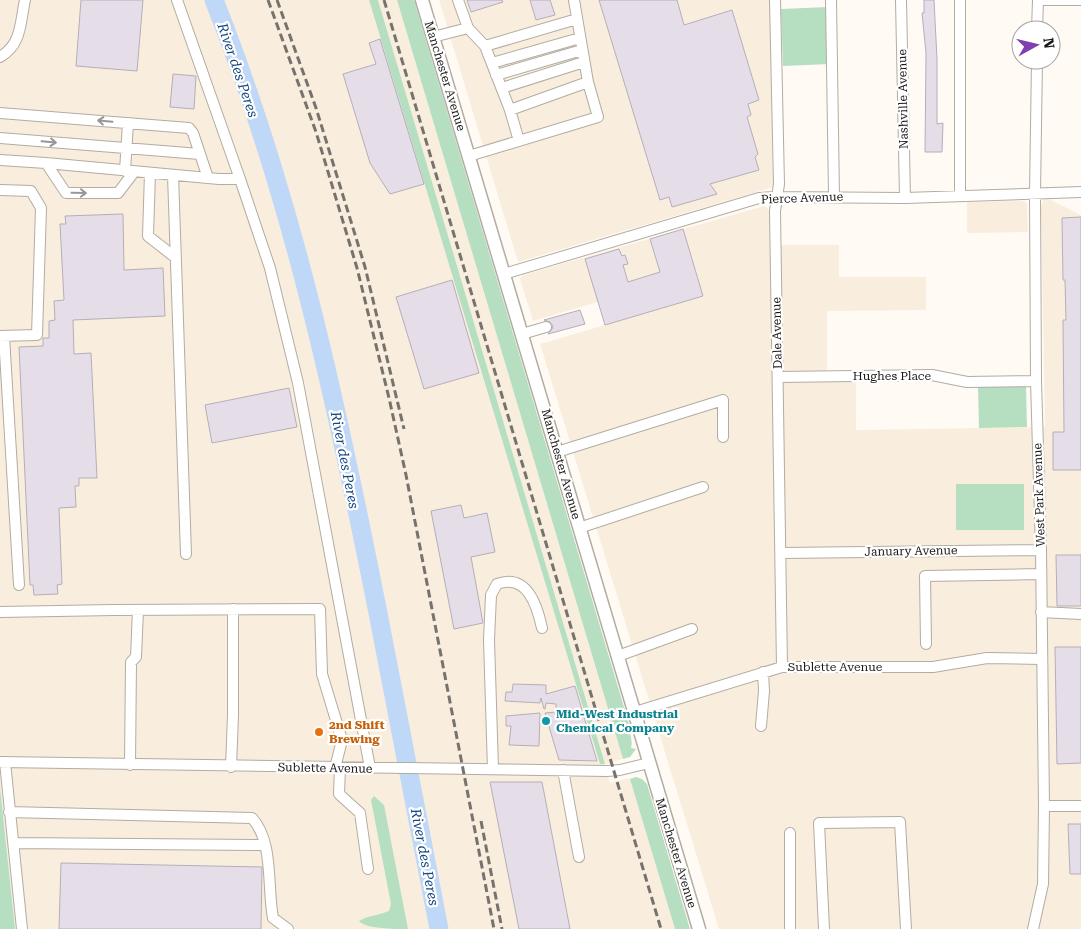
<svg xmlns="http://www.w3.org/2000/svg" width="1081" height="929" font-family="'Roboto Serif',serif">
<rect width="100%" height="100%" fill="#fffbf4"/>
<path fill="#f9eedd" d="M0 0H369L600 764H605L378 0H397L623 759 605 764 610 783 630 778 675 929H15L0 787Z
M439 0H770L773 187 518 262Z
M1047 198 1081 215V929H719L540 344 605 325 598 302 533 321 520 279 523 275 764 206 770 210 771 213 775 381H856V430L1045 427 1041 208 1043 201Z
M1021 201H1025L1027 204 1028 232 967 233V202Z
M780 245H839V277H926V310L827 311V373L782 374Z"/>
<path fill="#b6dec1" d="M369 0H378L605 764H600Z
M397 0H414L629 724 625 725C630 729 633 741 631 748L636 749 630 757 623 759Z
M828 7 830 64 783 66 781 9Z
M1026 386 1027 427 979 428 978 387Z
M956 484H1024V530H956Z
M636 777 642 779 647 784 690 929H675L630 779Z
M0 787 15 929H0Z
M374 796 384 805 408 929C394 929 366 929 359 921 369 915 378 916 389 911L391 904 371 800Z"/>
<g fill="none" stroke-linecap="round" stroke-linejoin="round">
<path stroke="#c0d8f7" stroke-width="19" d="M214 0C292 196 336 401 377 608 397 715 418 822 439 929"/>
</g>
<path fill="#e5dee9" stroke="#b5aeb8" d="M81 0H143L137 71 76 66Z
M467 0H502L503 2 471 12Z
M530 0H550L555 15 536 20Z
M599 0H677L684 25 732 10 759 100 748 104 751 115 747 117 758 154 755 157 759 170 710 184 717 194 672 207 669 197 660 200Z
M924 0H934L937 59V124L943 123 942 152H925L926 53 922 13H924Z
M380 39 424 184 390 194 370 163 343 74 376 64 369 43Z
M173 74 196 76 194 109 170 107Z
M123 214 124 270 163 268 165 316 73 320 74 354 91 353 97 478H79V486H75L76 507 59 508 62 584 57 585 58 594 34 595 33 585H30L19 347 43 346V338H49V321L55 320 54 301 64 300 60 224H66L65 216Z
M1081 217V470H1053V432H1064L1063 320H1066L1065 280H1063L1062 218Z
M683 229 703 296 605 325 585 259 619 249 622 256 625 255 628 264 623 265 628 282 660 272 650 239Z
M452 280 479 373 424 389 396 297Z
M580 310 585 324 548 334 552 329 553 326 550 322 544 320Z
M289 388 297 427 212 443 205 405Z
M461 505 464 518 487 513 495 552 471 557 483 623 454 629 431 511Z
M1056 555H1081V606H1057Z
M1055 647H1081V763L1057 764Z
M513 684 546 685V694L575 686 597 761 559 760 545 713 556 712V704L546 703 545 709H544L541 698 540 703 505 701 506 692H512Z
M540 713 539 746 509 745 511 726H506V716Z
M490 782H542L570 929H519Z
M1068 824H1081V874H1070Z
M61 863 262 867 261 929H59Z"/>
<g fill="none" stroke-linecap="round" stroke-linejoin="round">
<g stroke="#b2aca2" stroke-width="12">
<path id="minor" d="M574 0 588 82
M775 0 779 184 775 211 782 667
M831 0 834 196
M901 0 905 198
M960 0V196
M1040 0H1081
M468 28 485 46 510 110 519 141
M1037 30 1038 0
M433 37 468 28 458 0
M485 46 577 19
M0 57C22 44 20 23 25 0
M492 63 580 38
M496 75 582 50
M502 88 584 62
M0 113 189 128 193 133 208 178
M0 138 200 154
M469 156 598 117 588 82 510 110
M0 160 46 163 219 179H240L177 0
M46 163 66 193H118L134 172
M125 171 128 123
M150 173 148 236 176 258
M173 175 186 554
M240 179 270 268 298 383 370 768
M0 190 31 191 41 208 37 335 0 336
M504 274 759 198 776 197 905 198 1081 192
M522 334 546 327
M4 336 19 585
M778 377 932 375 967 382 1036 381
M557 452 723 400V437
M579 528 703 487
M781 553 1041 550
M0 612 114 610 320 609 322 674 342 740 335 768
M1041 612 1081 614
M926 644 925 576 1041 574
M618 656 692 629
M635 712 782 667H933L987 658 1041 659
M761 726 764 691 763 672
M0 762 607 771 620 770 649 763
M5 762 22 929
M130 765 131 662 136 657 138 610
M231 767 233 715V609
M340 768 339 794 360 813 368 869
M493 769 489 640 491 595 497 584C527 573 537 605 542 628
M563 770 579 857
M1044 806H1081
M9 812 252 818C274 842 267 887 273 918L288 929
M790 833V929
M14 843 265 845
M824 929 819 823 900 822 906 929
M1033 929 1043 884 1044 806 1041 550 1036 381 1035 193 1037 60"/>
</g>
<g stroke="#b2aca2" stroke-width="15">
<path id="major" d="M422 0 699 929"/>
</g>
<use href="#minor" stroke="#fff" stroke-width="10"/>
<use href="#major" stroke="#fff" stroke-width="12"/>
<path stroke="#76736e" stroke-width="3" stroke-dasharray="8 4" stroke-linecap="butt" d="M268 0 316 132 357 268 389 398 406 475 494 929
M277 0 316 108 365 267 404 429
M384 0 661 929
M481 821 502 929"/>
</g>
<defs><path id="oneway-shaft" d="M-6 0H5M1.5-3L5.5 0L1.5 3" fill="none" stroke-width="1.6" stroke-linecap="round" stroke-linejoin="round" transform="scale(1.25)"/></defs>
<g stroke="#989795">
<use href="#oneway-shaft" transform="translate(105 121) rotate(-175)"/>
<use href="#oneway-shaft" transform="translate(49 142) rotate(5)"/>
<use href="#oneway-shaft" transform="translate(79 193) rotate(1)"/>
</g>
<circle fill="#0f9aa8" stroke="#fff" stroke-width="2" cx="546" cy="721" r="5"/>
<circle fill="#e8710a" stroke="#fff" stroke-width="2" cx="319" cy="732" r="5"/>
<g text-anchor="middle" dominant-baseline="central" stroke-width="4.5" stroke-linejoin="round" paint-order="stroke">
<g font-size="12" fill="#1a1814" stroke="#fff">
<text transform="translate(445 76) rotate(73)">Manchester Avenue</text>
<text transform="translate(903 99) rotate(-91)">Nashville Avenue</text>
<text transform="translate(802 198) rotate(-2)">Pierce Avenue</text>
<text transform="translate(777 333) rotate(-91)">Dale Avenue</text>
<text x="892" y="376">Hughes Place</text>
<text transform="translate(561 464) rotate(74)">Manchester Avenue</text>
<text transform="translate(1039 495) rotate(-92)">West Park Avenue</text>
<text transform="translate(911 551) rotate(-1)">January Avenue</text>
<text x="835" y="667">Sublette Avenue</text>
<text transform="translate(325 768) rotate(1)">Sublette Avenue</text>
<text transform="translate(676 853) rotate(73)">Manchester Avenue</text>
</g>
<g font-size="12" font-weight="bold" fill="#0d838f" stroke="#fff" text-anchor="start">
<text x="556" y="714">Mid-West Industrial<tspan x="556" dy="14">Chemical Company</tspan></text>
</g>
<g font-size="12" font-weight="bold" fill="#c56008" stroke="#fff" text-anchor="start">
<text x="329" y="725">2nd Shift<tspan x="329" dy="14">Brewing</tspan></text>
</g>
<g font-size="14" font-style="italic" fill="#164884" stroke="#fff">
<text transform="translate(238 70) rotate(71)">River des Peres</text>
<text transform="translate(345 460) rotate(79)">River des Peres</text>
<text transform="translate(425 857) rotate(79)">River des Peres</text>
</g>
</g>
<g transform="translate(1036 45) rotate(82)"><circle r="24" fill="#ffffff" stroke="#a3a3a1"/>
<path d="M0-4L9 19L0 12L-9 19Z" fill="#803eb3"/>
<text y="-8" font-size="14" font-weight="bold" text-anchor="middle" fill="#1a1814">N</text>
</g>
</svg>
